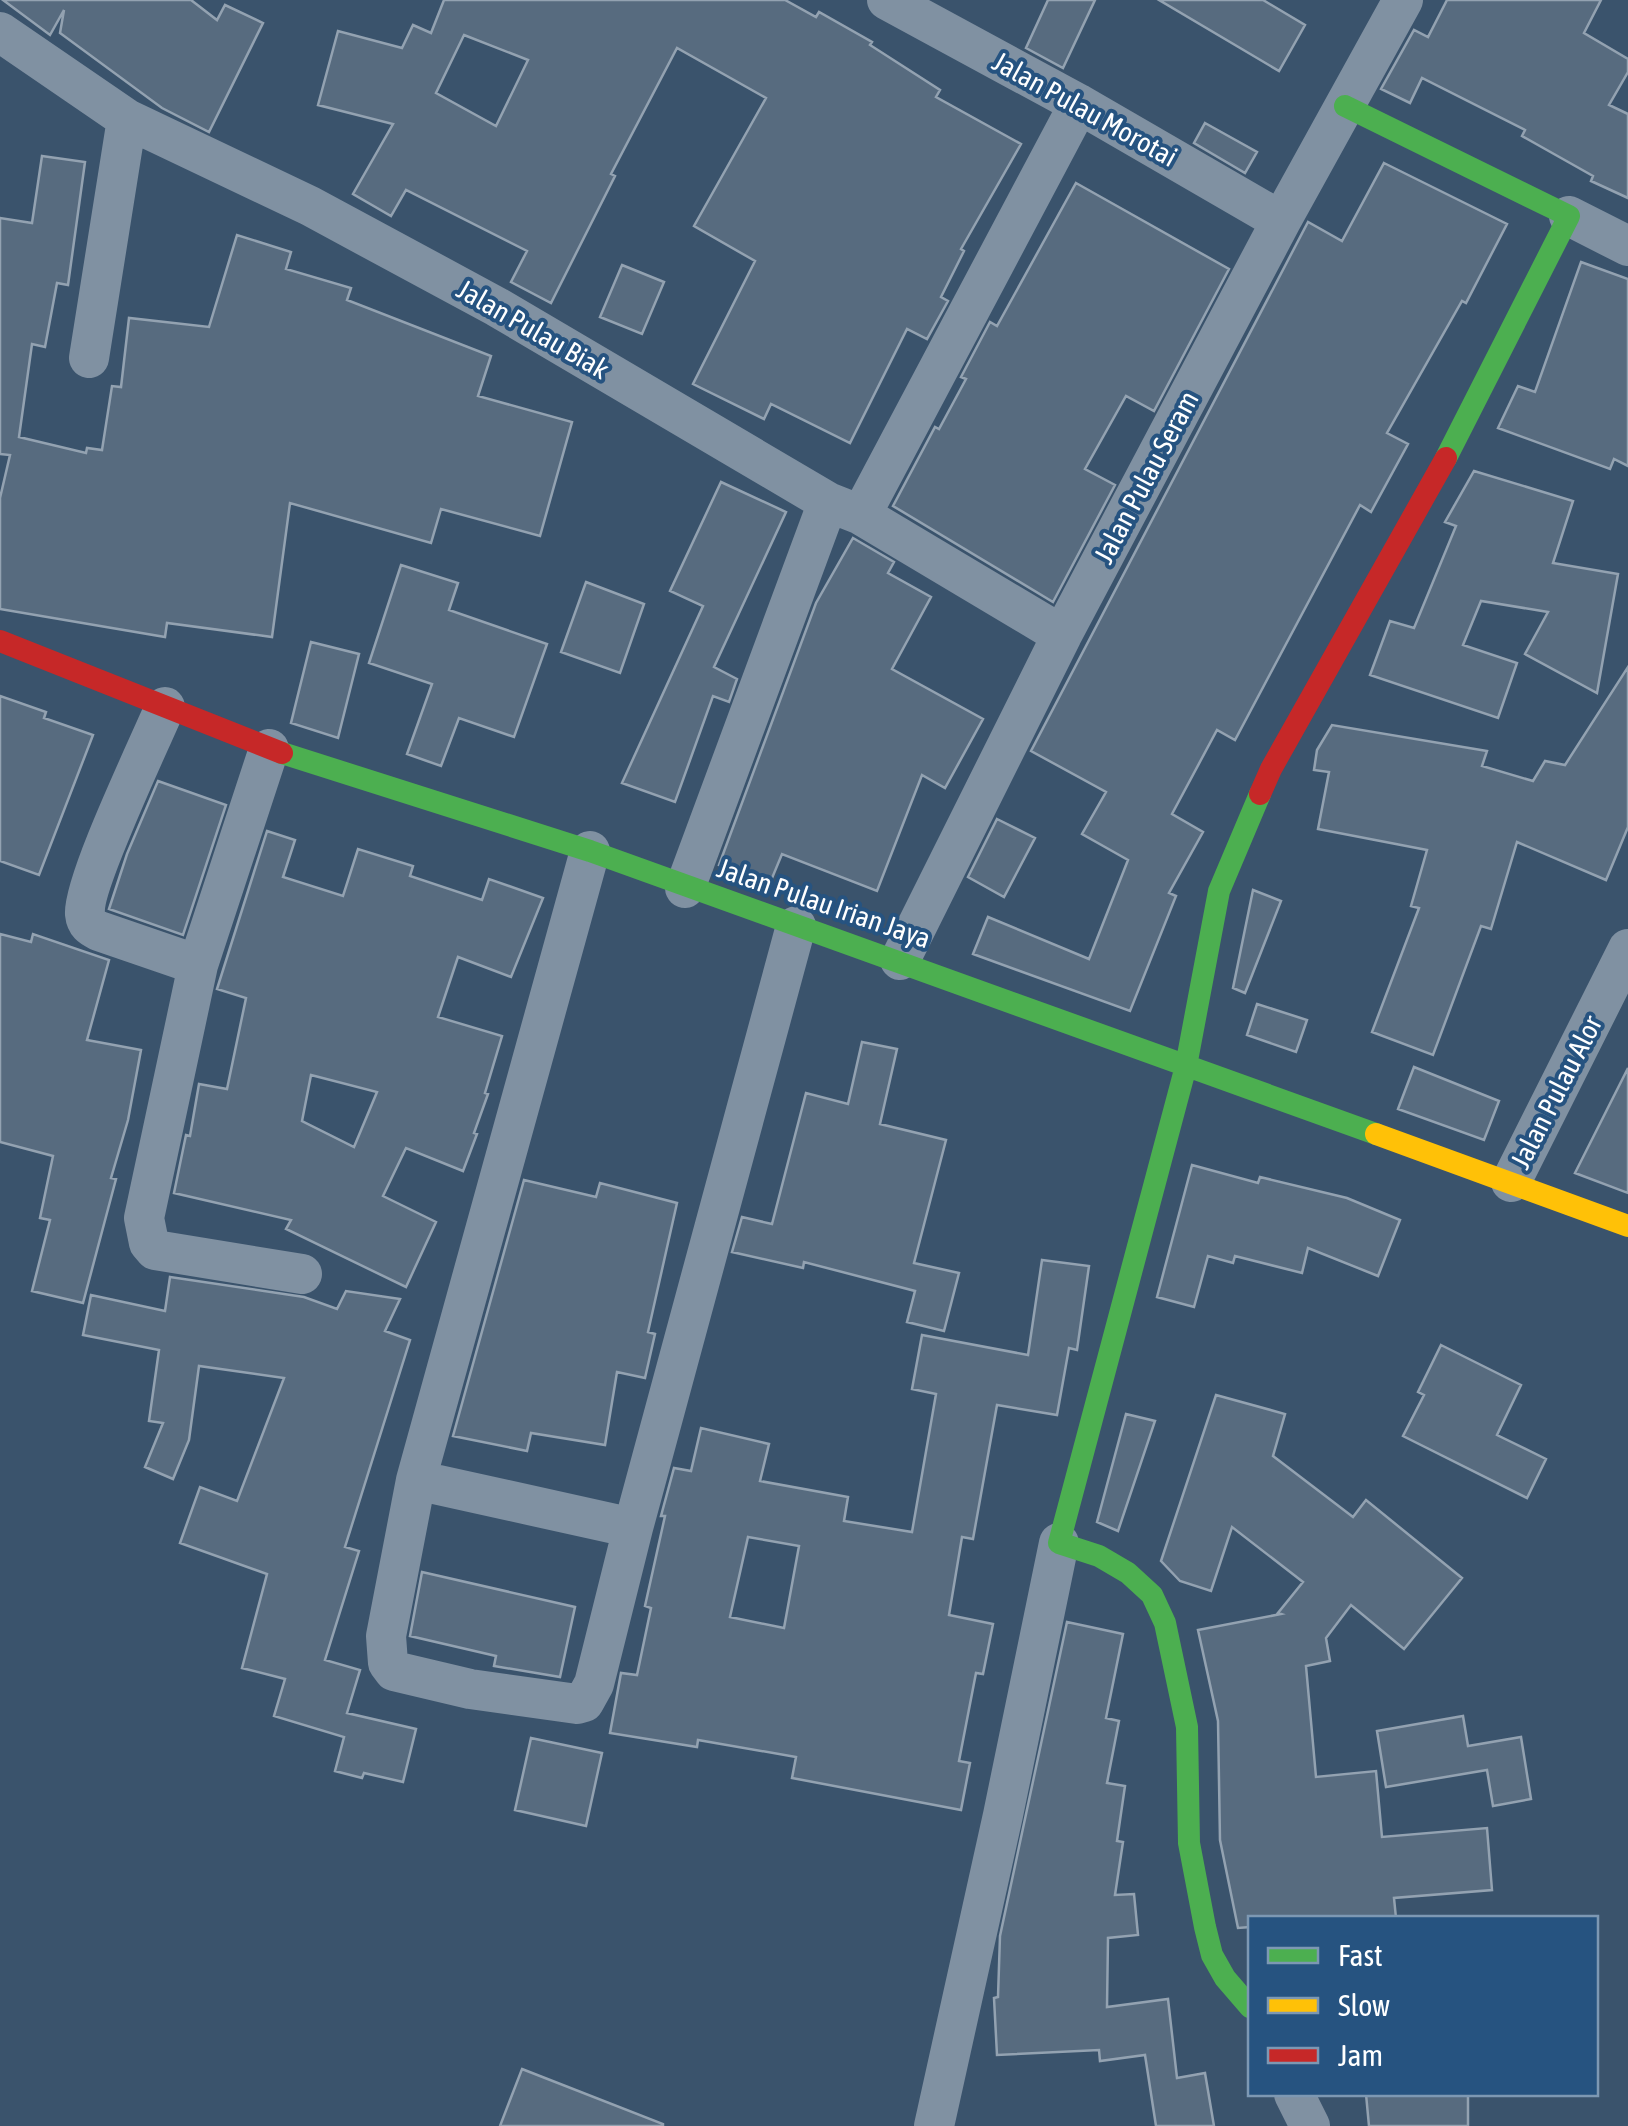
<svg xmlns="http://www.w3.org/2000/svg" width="1628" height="2126" font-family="'Asap Condensed',sans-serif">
<rect width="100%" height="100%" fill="#3a536c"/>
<path fill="#576b7f" stroke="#93a2b1" stroke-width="2.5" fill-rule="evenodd" d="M3 0H191L217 20 225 5 263 23 209 132 162 108 60 33 64 10 50 35Z
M444 0H785L816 17 819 12 872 42 870 45 940 90 936 97 1021 144 961 249 964 251 941 297 948 301 927 339 907 329 850 443 771 404 764 419 693 384 755 261 694 226 766 98 677 48 611 174 615 176 551 303 511 282 527 251 406 190 391 216 353 194 393 124 318 105 338 31 402 48 413 25 431 33ZM464 35 528 60 496 126 436 93Z
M1048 0H1095L1063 68 1026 48Z
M1159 0H1263L1305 25 1279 71Z
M1447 0H1601L1584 33 1628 59V72L1609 105 1628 114V198L1591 181 1593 176 1522 136 1525 130 1422 78 1410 103 1381 89 1414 30 1428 37Z
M1205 123 1257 152 1245 173 1194 143Z
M42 156 85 162 68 285 57 283 45 347 32 344 19 437 86 453 87 448 102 450 112 386 121 387 129 318 209 327 237 235 291 252 286 269 351 288 347 300 491 356 478 396 572 422 540 536 441 509 431 543 290 503 272 637 167 623 165 637 0 609V498L10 455 0 454V218L32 223Z
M1384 163 1507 224 1466 303 1462 301 1387 433 1408 444 1371 512 1360 505 1235 740 1217 730 1172 814 1203 832 1169 893 1176 896 1130 1011 973 954 988 917 1089 959 1128 860 1082 834 1106 792 1031 751 1308 222 1342 241Z
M1076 183 1229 269 1154 411 1126 396 1085 469 1115 485 1053 602 893 506 935 427 939 429 966 379 961 377 990 322 997 326Z
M1581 262 1628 279V466L1614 459 1610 469 1498 428 1518 386 1535 392Z
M622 265 664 282 642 334 600 317Z
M1474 471 1573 501 1553 563 1618 574 1597 693 1525 654 1548 612 1481 601 1463 645 1517 663 1498 718 1370 675 1390 621 1414 628 1456 526 1445 522Z
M721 482 786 512 714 667 737 679 729 702 713 696 675 802 622 783 703 606 670 591Z
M853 538 894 562 888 573 931 597 892 669 983 719 945 788 922 775 877 891 782 854 770 883 719 865 816 603Z
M401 565 458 583 449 610 547 644 514 737 459 718 441 766 407 754 432 684 369 663Z
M586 582 644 604 620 673 561 652Z
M311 642 359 654 338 738 291 723Z
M1628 667V827L1606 880 1517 842 1491 929 1481 926 1433 1055 1372 1032 1419 908 1411 906 1427 850 1318 829 1329 772 1314 770 1317 750 1332 725 1487 751 1482 766 1533 781 1545 761 1565 765Z
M0 696 46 712 44 718 93 735 39 875 0 861Z
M158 781 226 805 183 935 109 909 127 854Z
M997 819 1035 838 1004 897 968 877Z
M267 831 295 840 283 877 343 896 358 849 413 866 410 876 482 900 489 879 543 898 511 977 458 957 438 1017 502 1036 485 1093 488 1094 474 1133 477 1134 463 1171 406 1148 383 1196 436 1222 406 1287 286 1229 291 1220 174 1193 186 1135 190 1136 199 1084 227 1089 246 998 217 989ZM311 1075 377 1092 354 1147 302 1121Z
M1253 890 1281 901 1245 993 1233 988Z
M0 934 31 942 33 934 109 960 87 1040 141 1050 128 1120 111 1178 116 1179 83 1303 32 1291 50 1220 40 1218 53 1156 0 1142Z
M1257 1004 1307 1020 1296 1052 1247 1035Z
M862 1042 897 1049 880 1124 946 1140 914 1263 959 1273 944 1331 907 1322 915 1291 804 1262 803 1268 732 1252 742 1217 772 1224 806 1093 848 1104Z
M1414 1067 1499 1101 1484 1140 1398 1109Z
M1628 1068V1193L1575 1173Z
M1192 1165 1258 1183 1260 1177 1347 1198 1400 1220 1378 1276 1308 1248 1302 1273 1235 1256 1233 1263 1208 1256 1194 1307 1157 1297Z
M524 1180 596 1197 600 1183 677 1203 648 1332 655 1334 645 1378 617 1372 605 1445 531 1433 527 1451 453 1436Z
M1042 1260 1089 1266 1077 1350 1069 1348 1057 1415 997 1405 973 1539 962 1537 949 1615 993 1624 983 1674 976 1673 959 1761 970 1763 961 1810 792 1778 796 1757 698 1740 697 1747 610 1733 621 1673 637 1675 651 1608 645 1606 665 1516H661L674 1468 691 1471 701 1428 769 1444 760 1481 848 1497 844 1521 912 1532 936 1394 912 1389 922 1335 1028 1355ZM748 1537 799 1546 784 1628 730 1617Z
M170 1277 304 1297 337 1309 346 1291 400 1299 385 1331 410 1340 345 1547 359 1551 325 1660 360 1670 347 1713 416 1729 403 1782 364 1773 362 1778 335 1771 344 1737 274 1716 285 1679 242 1668 267 1574 180 1543 200 1487 237 1501 284 1378 199 1366 189 1440 173 1479 145 1467 163 1423 149 1421 159 1350 83 1335 91 1295 165 1311Z
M1441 1345 1521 1385 1497 1435 1546 1459 1527 1498 1403 1436 1424 1395 1418 1392Z
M1216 1395 1285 1414 1273 1456 1353 1517 1366 1500 1462 1578 1404 1649 1351 1605 1326 1638 1330 1661 1306 1666 1316 1777 1376 1771 1382 1837 1487 1828 1492 1890 1394 1898 1396 1918H1250V1927L1238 1928 1220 1840 1218 1721 1198 1630 1281 1614 1278 1613 1303 1582 1232 1527 1211 1591 1180 1581 1161 1561Z
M1126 1414 1155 1421 1118 1531 1097 1522Z
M422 1572 575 1607 560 1677 494 1666 496 1656 410 1636Z
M1067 1622 1123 1634 1106 1718 1119 1721 1107 1783 1125 1786 1117 1841 1123 1842 1115 1895 1134 1894 1138 1935 1108 1938 1107 2007 1168 1999 1177 2078 1205 2073 1214 2126H1156L1145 2055 1100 2061 1099 2050 997 2055 994 1998 998 1997 1000 1936Z
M1463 1716 1468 1746 1521 1737 1531 1799 1493 1806 1487 1770 1386 1787 1377 1731Z
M531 1738 602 1753 586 1826 515 1810Z
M522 2069 663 2124V2126H500Z
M1366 2094H1468V2126H1369Z"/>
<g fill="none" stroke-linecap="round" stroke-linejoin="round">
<path stroke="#8091a2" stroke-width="40" d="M887 0 1079 104 1281 221
M0 32 127 119 310 206 497 307 828 502 861 515 1062 635
M1569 216 1628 246
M89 358 127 119
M861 515 1079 104
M165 707C150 743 82 884 85 914 86 924 91 927 99 931L198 965
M269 749 198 965 144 1218 149 1243 155 1250 302 1274
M590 851 416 1480 386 1636 388 1663 394 1671 470 1689 577 1704 584 1702 594 1684 633 1528 796 926
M685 888 828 502
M900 960 1062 635 1281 221 1403 0
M1511 1182 1628 949
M416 1480 633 1528
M1294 2094 1310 2126
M934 2126 1003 1815 1059 1543"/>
<path stroke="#4caf50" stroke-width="22" d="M1345 106 1569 216 1446 458
M282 753 590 851 1376 1134
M1250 2007 1225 1978 1212 1955 1205 1927 1189 1843 1187 1727 1165 1623 1152 1595 1128 1573 1099 1556 1059 1543 1186 1066 1219 891 1260 794"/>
<path stroke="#ffc107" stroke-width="22" d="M1376 1134 1628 1226"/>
<path stroke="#c62828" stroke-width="22" d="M0 641 282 753
M1260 794 1271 769 1446 458"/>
</g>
<g text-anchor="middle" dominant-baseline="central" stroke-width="8" stroke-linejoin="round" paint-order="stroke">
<g font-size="28" fill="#fff" stroke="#265380">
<text transform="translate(1085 109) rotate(29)">Jalan Pulau Morotai</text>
<text transform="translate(533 329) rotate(30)">Jalan Pulau Biak</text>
<text transform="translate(1146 477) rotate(-62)">Jalan Pulau Seram</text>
<text transform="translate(824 903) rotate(19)">Jalan Pulau Irian Jaya</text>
<text transform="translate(1556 1092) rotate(-63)">Jalan Pulau Alor</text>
</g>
</g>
<rect x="1248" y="1916" width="350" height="180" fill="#265380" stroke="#7d98b3" stroke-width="2.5"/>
<rect x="1268" y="1948" width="50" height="15" fill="#4caf50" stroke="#7d98b3" stroke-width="2.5"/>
<text x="1338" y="1966" font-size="30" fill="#ffffff">Fast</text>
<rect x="1268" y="1998" width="50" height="15" fill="#ffc107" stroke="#7d98b3" stroke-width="2.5"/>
<text x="1338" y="2016" font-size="30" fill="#ffffff">Slow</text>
<rect x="1268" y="2048" width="50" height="15" fill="#c62828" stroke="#7d98b3" stroke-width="2.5"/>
<text x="1338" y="2066" font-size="30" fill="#ffffff">Jam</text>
</svg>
